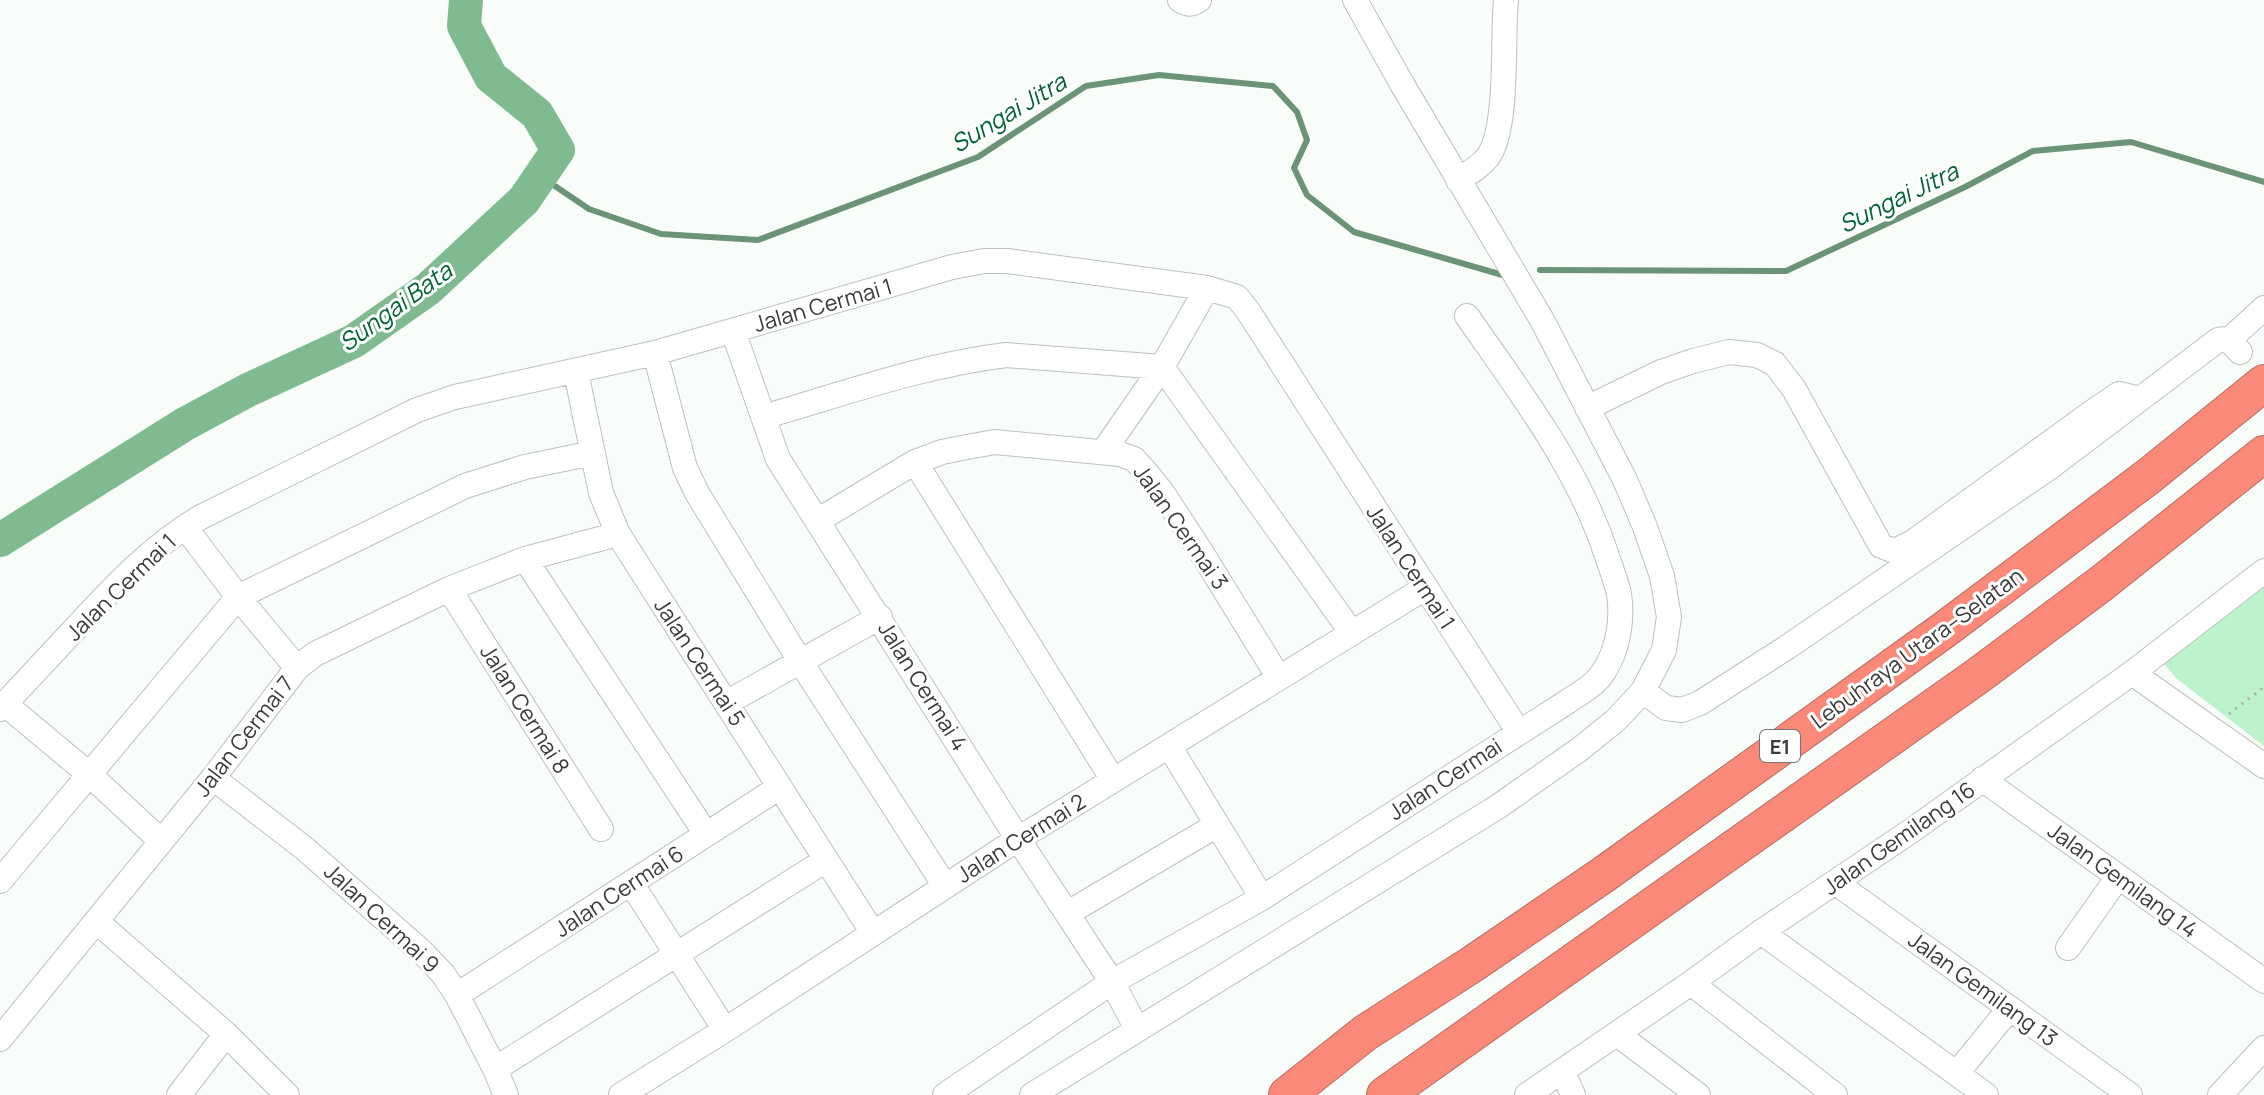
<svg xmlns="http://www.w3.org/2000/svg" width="2264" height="1095" font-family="Manrope,sans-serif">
<rect width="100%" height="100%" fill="#f9fdfa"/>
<path fill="#bcf3ca" d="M2264 578V746L2176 678 2161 660Z"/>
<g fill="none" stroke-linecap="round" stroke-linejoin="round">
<path stroke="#6b9476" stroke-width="6" d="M540 176 589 209 661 234 758 240 978 157 1086 86 1159 75 1273 86 1297 112 1307 140 1294 168 1307 195 1354 232 1506 276
M1540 270 1786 271 1965 187 2033 151 2131 142 2264 182"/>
<path stroke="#80bb90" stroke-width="34" d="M0 540 185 424 248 390 354 341 428 289 524 200 558 150 537 114 491 77 464 26 466 0"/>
<g stroke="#bdc1be" stroke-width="26">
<path id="minor" d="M1180 0C1187 5 1192 5 1199 0
M1458 180C1469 173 1480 167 1488 157 1509 127 1502 39 1506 0
M733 331 778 459 1018 839 1112 982 1137 1029
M2229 340 2264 308
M655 353 685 468 697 493 800 661 945 886
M576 372 601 493 618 534 873 933
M1587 408 1661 372 1693 361 1729 352 1757 355 1775 364 1794 389 1881 546 1895 551 1913 542 2098 408 2119 394 2140 399
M763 417C843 394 923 365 1006 355L1162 367 1352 633
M1103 452 1162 367 1207 288
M915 462 1113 780
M817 521 915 462 942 452 967 447 995 442 1120 454 1134 459 1145 471 1162 492 1200 550 1279 678
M185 527 238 597 297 668
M525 559 706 834
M449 589 601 829
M2132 673 2264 766
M1643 691 1666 708 1682 710 1700 703 1786 648 2053 465 2218 340C2229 337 2233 345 2240 352
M726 703 880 617
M5 704 90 775 161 841
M0 709C24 683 48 658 72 632 111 590 151 546 201 517L417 410 455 397 655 353 952 267 984 261H1007L1207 288 1237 297 1248 311 1518 731
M1169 746 1262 898
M213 778 304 848 421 951 443 974 457 995 495 1069 506 1095
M1982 779 2264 981
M0 881 238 597 465 486 525 467 593 453
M631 883 725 1030
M1836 883 2130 1095
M1068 913 1217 825
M96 921 226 1034 287 1095
M1761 932 1986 1095
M2068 948 2118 877
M1691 983 1835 1095
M457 995 780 787
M1617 1034 1698 1095
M0 1039 213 778 297 668 315 654 449 589 525 559 618 534
M495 1069 826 860
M1563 1072 1573 1095
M1957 1073 2010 1008
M179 1095 226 1034
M621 1095 725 1030 1018 839 1425 588
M945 1095 1112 982 1262 898 1567 702C1580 693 1596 685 1604 671 1618 650 1623 619 1619 594 1616 580 1610 566 1606 553 1577 466 1519 391 1467 316
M1032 1095 1499 806 1580 749 1616 720 1643 691 1664 650 1669 617 1662 576 1645 527 1625 480 1542 320 1402 84 1355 0
M1527 1095 1691 983 1761 932 1911 831 2132 673 2264 571
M2220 1095 2264 1048"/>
</g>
<g stroke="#b66d63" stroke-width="38">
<path id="highway" d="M1287 1095 1365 1033 1471 965 1603 875 1944 630 2149 476 2264 383
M1385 1095 1979 675 2102 583 2264 454"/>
</g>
<path stroke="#afb2b0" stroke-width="3" stroke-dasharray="2 6" stroke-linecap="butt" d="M2229 714 2264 687"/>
<use href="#minor" stroke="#fff" stroke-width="24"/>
<use href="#highway" stroke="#fa8979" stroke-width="36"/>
</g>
<g text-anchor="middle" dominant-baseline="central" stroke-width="6" stroke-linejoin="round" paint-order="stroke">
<rect fill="#fff" stroke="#747574" stroke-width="2" x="1760" y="730" width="40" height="32" rx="6"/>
<g font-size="20" font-weight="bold" fill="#393a39">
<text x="1780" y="746">E1</text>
</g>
<g font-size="22" fill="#393a39" stroke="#fff">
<text transform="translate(823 305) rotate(-16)">Jalan Cermai 1</text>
<text transform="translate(1181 527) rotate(55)">Jalan Cermai 3</text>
<text transform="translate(1411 567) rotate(57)">Jalan Cermai 1</text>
<text transform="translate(121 587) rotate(-44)">Jalan Cermai 1</text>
<text transform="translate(1917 648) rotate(-36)">Lebuhraya Utara–Selatan</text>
<text transform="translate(700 662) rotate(57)">Jalan Cermai 5</text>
<text transform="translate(923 686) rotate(58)">Jalan Cermai 4</text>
<text transform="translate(525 709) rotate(58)">Jalan Cermai 8</text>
<text transform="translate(244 736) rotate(-52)">Jalan Cermai 7</text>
<text transform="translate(1445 779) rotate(-33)">Jalan Cermai</text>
<text transform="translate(1021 838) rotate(-32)">Jalan Cermai 2</text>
<text transform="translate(1899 838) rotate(-35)">Jalan Gemilang 16</text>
<text transform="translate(2123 880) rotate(36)">Jalan Gemilang 14</text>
<text transform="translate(619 891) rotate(-33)">Jalan Cermai 6</text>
<text transform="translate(382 918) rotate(43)">Jalan Cermai 9</text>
<text transform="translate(1983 989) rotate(36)">Jalan Gemilang 13</text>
</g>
<g font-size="24" font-style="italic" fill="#006430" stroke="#fff">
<text transform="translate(1008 112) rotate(-31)">Sungai Jitra</text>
<text transform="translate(1898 197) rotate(-26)">Sungai Jitra</text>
<text transform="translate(395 306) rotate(-36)">Sungai Bata</text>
</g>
</g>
</svg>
